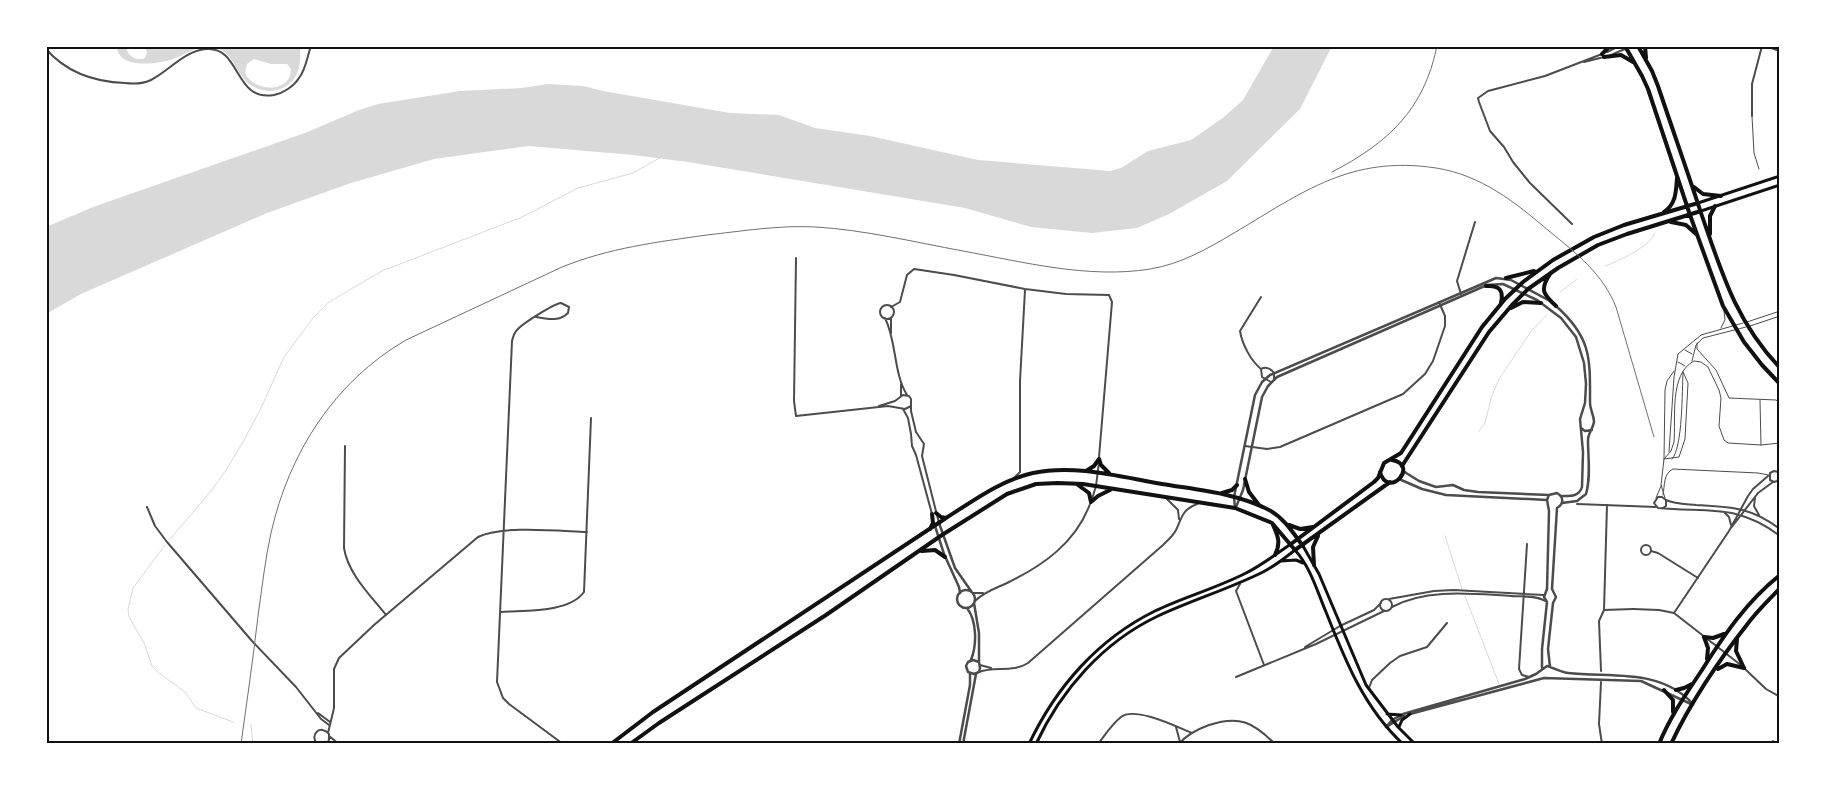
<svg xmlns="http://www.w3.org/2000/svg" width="1826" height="790" font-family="'Open Sans',sans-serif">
<rect width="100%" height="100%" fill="#fff"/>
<path fill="#d9d9d9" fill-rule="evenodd" d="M117 46H126C127 56 137 62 145 58 148 53 147 50 144 46H300C301 60 300 76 288 85 273 96 251 91 241 75 232 62 228 47 209 47 196 46 185 55 173 59 158 64 117 70 117 46ZM254 59 271 64H287L291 69C291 94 253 92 245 73L247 64Z
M1274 46H1332L1300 109 1227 181 1169 214 1137 228 1092 233 1031 227 965 208 688 162 633 155 529 146 434 159 351 183 267 213 81 294 46 314V227L93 207 305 133 359 110 378 104 460 91 522 88 548 84 583 86 603 91 730 113 779 115 815 128 870 136 978 160 1110 171 1121 168 1148 151 1191 140 1224 117 1243 100Z"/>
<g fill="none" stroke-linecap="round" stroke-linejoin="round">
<path stroke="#d9d9d9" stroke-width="1" d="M1605 266C1618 261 1650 247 1655 233
M1560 292 1577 279
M1478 432 1485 423 1492 395 1499 379 1532 330 1547 315
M1445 536 1462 589
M170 539 212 490 226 470 243 442 261 408 284 357 313 318 329 302 382 271 522 217 578 188 633 173 661 157
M165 545 133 588 128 609 129 617 144 643 152 666 159 673 185 692 196 708 233 722
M1465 596 1499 684
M250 725H251L253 744"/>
<path stroke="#4c4c4c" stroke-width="1" d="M1752 116 1754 153 1759 169
M1747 322 1780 311
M1750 326 1780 316
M1721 328 1725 320 1724 311
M1697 343V349L1716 370 1729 398 1776 400 1780 403
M1685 350 1692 354
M1692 361 1696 345 1703 338 1746 327
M1678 362 1685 366
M1760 400 1761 445
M1669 452 1674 377 1678 354 1701 335 1743 323
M1664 459 1671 451 1674 442C1676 418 1669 374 1694 361L1701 362 1708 367 1719 390 1721 398 1719 426 1724 440 1728 443 1761 445 1780 443
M1664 459 1679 457 1685 439 1688 383 1683 372
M1672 459C1683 447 1682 390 1683 372
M1663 495C1665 485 1663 474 1673 469L1758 473 1769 475
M1656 498 1661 486
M1665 498 1661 485 1664 459 1665 390 1667 381 1674 371"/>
<path stroke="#4c4c4c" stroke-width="2" d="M46 49C66 72 95 82 125 83 134 84 143 84 151 80 169 71 185 50 207 49 241 47 234 102 274 95 284 93 294 86 299 78 306 69 307 57 311 46
M1577 504 1656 507
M1604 610 1633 609
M1601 671 1599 621 1604 610 1607 505"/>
<path stroke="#4c4c4c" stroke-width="2" d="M1607 52 1619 46
M1611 55 1625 49
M1584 62 1604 57
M1752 116V84L1762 46
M1572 224 1530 183 1513 162 1504 147 1490 131 1479 102 1478 98 1488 91 1545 76 1602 54
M796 258 794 401 796 416 888 406 905 409 911 406
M1461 294 1457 281 1475 222
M1261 297 1240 331C1242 344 1251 361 1261 369
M880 312a7 7 0 1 1 14 0a7 7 0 1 1-14 0Z
M891 307 900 302 907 275 914 269 954 275 1025 289 1066 294 1109 295 1112 302 1099 457
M536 317C548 319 559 322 568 313L569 307 561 303C553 304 522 324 517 330 514 333 513 337 512 341L497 682 503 698 509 704 563 744
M885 318C897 342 893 372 907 395
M891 333V318
M1271 382 1262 377 1261 369C1266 366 1271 369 1274 373V380
M901 396V384
M879 406 895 401 903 395 909 396 911 399V411L916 432 924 444 922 456 939 523
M903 409 908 418 911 434 912 446 916 455 932 514
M345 446 344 548C348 574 371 596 386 615
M1245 446 1267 449 1280 447 1403 394 1425 374 1433 361 1445 326V316L1439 302
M1780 476 1778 472 1774 471 1770 473V480L1774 482 1777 481 1780 477
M1014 478 1020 472V381L1025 290
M1755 498 1754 506 1759 515
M1092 499 1096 486 1099 462
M1167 499 1178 510 1179 519
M1666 500C1675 504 1686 504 1696 505 1731 507 1751 507 1780 529
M147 507 155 526 167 542 252 641 296 687 321 719 329 725
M1663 508 1666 506V500L1662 497H1658L1654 503 1658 508C1707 513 1737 503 1780 536
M1724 512 1729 517 1731 525
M1731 528 1758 493 1773 482
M1527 544 1519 669 1522 675 1529 677
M1641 550a5 5 0 1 1 10 0a5 5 0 1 1-10 0Z
M1651 551 1658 553 1698 578
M1240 584 1236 591 1264 665
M973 593H983
M1380 605a6 6 0 1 1 12 0a6 6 0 1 1-12 0Z
M1389 599 1434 591 1454 590 1544 595
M975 601C985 591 997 588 1009 582 1044 565 1076 542 1090 504
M1392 607C1427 588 1473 594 1511 596 1521 597 1536 595 1545 601
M1633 609 1659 610 1674 613 1742 666
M501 612C525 610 569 613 584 592L591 418
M1674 613 1729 531 1748 496 1753 489 1768 476
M1305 647 1340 626 1374 610 1381 603
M980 665 991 668
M1745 669 1766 689 1780 697
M979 672C995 666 1013 673 1028 663L1163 545C1168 540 1173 536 1176 530 1183 515 1182 510 1199 503
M1236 677 1316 644 1384 611
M1601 682 1599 724 1602 744
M1369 688 1372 680 1390 663 1400 656 1427 647 1447 623
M318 713 330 722
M1176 727 1180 742
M328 733 334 708V669L339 658 374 625 478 537C502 525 559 531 587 532
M329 736 339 744
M1773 741 1778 744
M328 742 338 743
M317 744C309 734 321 724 329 734V740L326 744
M1098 744C1105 735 1112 724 1121 717 1135 706 1177 727 1192 733
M1179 744C1186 735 1198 729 1209 725 1239 715 1253 722 1275 744
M1735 744 1736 742"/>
<path stroke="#4c4c4c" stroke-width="2.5" d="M1767 46 1780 51
M1556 306C1592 338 1590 359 1590 403 1590 410 1594 415 1594 422 1593 429 1588 433 1588 440 1588 457 1591 477 1586 494L1577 501 1562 503
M1581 428 1585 431 1592 430
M1403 471 1419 481 1436 487 1453 485 1464 490 1478 492 1549 495 1557 493C1564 497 1564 504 1557 508
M1399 479 1422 489 1446 495 1547 500
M1236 507 1243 490 1262 397 1268 386 1277 377 1487 285 1503 284 1537 300 1561 318 1576 337 1584 363 1586 384 1585 403 1580 419 1583 452 1582 487C1579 497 1570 496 1561 496
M1235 508 1234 497 1255 395 1262 382 1270 375 1496 278 1511 280 1550 301
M939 523 955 568 971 591
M935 526 944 554 959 587 960 593
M957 599a9 9 0 1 1 18 0a9 9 0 1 1-18 0Z
M974 603 979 633V662L980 668 979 672 974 674 968 672 966 666 968 662 973 660 979 662
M967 608C977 621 977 645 971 660
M1550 667 1548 649 1553 603 1556 597 1552 589 1557 508
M1542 668V649L1547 602 1544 597 1547 589 1549 511 1547 500 1549 495
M1410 714 1544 678 1641 681 1691 704
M1388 726 1404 716
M1386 727 1392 720 1403 714 1525 679 1536 674 1547 666C1554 668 1560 672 1568 673 1612 678 1660 668 1693 704
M959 744 970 685V673
M963 744 976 674"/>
<path stroke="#111" stroke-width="3" d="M1698 203 1780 176
M1701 211 1780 185
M1303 546 1319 574 1366 685 1398 727 1415 744
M1281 561 1296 560 1303 563
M1387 714 1401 715
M1399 727 1402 720 1410 714
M1029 744C1056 687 1098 639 1155 611 1184 597 1217 588 1246 573 1262 565 1276 554 1291 544
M1036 744C1061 690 1103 642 1158 616 1192 600 1229 589 1263 572 1275 566 1285 558 1295 550 1311 568 1317 591 1326 612 1345 660 1364 708 1403 744"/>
<path stroke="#111" stroke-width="4" d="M1737 639 1736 651 1744 668
M1707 659 1708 648 1704 637 1713 638 1724 634
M1718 669 1727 664 1744 668
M1664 690 1673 700V712
M1676 690 1684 688 1692 684
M1659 744C1670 717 1686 694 1702 670 1724 635 1747 601 1780 575
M1671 744C1689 705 1719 660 1746 626 1756 612 1768 601 1780 588"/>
<path stroke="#111" stroke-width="4" d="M1625 46 1642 76 1648 89 1690 215 1723 306 1744 342 1762 365 1780 384
M1638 46 1652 71 1658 86C1672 128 1687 170 1701 213 1722 273 1735 320 1780 368
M1645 46 1646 58
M1602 54 1610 46
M1604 57 1621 55 1633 62
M1694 187 1703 194 1721 196
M1664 212C1676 204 1676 192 1677 178
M1671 222 1686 225 1696 234
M1710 234V216L1715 206
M1550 274C1539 290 1544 295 1556 306
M1506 278 1534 271
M1486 286C1499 285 1504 290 1501 303
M1511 308 1523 302 1541 303
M1099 459 1101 465 1109 473
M1402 466 1489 332 1512 305 1528 289 1558 268 1598 245 1627 234 1701 211
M1086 471 1094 466 1099 459
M1380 472C1388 500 1420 465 1392 460
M1245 479 1249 492 1259 505
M1078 485 1089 493 1091 502 1098 496 1110 490
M1222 493 1232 490 1237 485
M936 513 941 517 946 518
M1273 525C1278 536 1281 543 1275 555
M1289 525 1300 529 1313 527
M930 529 933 523 932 514
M1291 544 1374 482 1378 478 1384 463 1401 453 1482 327 1505 299 1523 282 1553 260 1594 237 1624 225 1698 203
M922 551 935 550 945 557
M1314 565 1313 547 1318 536
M611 744 653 712 946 518C973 501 1001 480 1033 473 1075 464 1121 477 1162 484 1198 490 1236 493 1269 510 1284 518 1293 533 1303 546
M630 744 659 723 826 615 942 535 1007 494 1036 484 1058 483 1083 484 1235 508 1272 523 1295 550 1390 482"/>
<path stroke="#707070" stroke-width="1" d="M1332 172C1388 143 1424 110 1437 46
M241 744C247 701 253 659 258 616 262 588 265 560 271 533 289 453 334 382 406 340L562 267C609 248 657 242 707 235 743 231 779 225 816 227 865 230 914 242 963 251 1023 262 1089 279 1150 269 1181 264 1207 249 1234 233 1303 192 1351 155 1436 168 1481 175 1515 202 1549 231 1576 253 1603 274 1616 307L1654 437"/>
</g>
<rect width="1826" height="790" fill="none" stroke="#ffffff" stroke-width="95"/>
<rect x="48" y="48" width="1730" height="694" fill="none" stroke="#111" stroke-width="2"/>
</svg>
